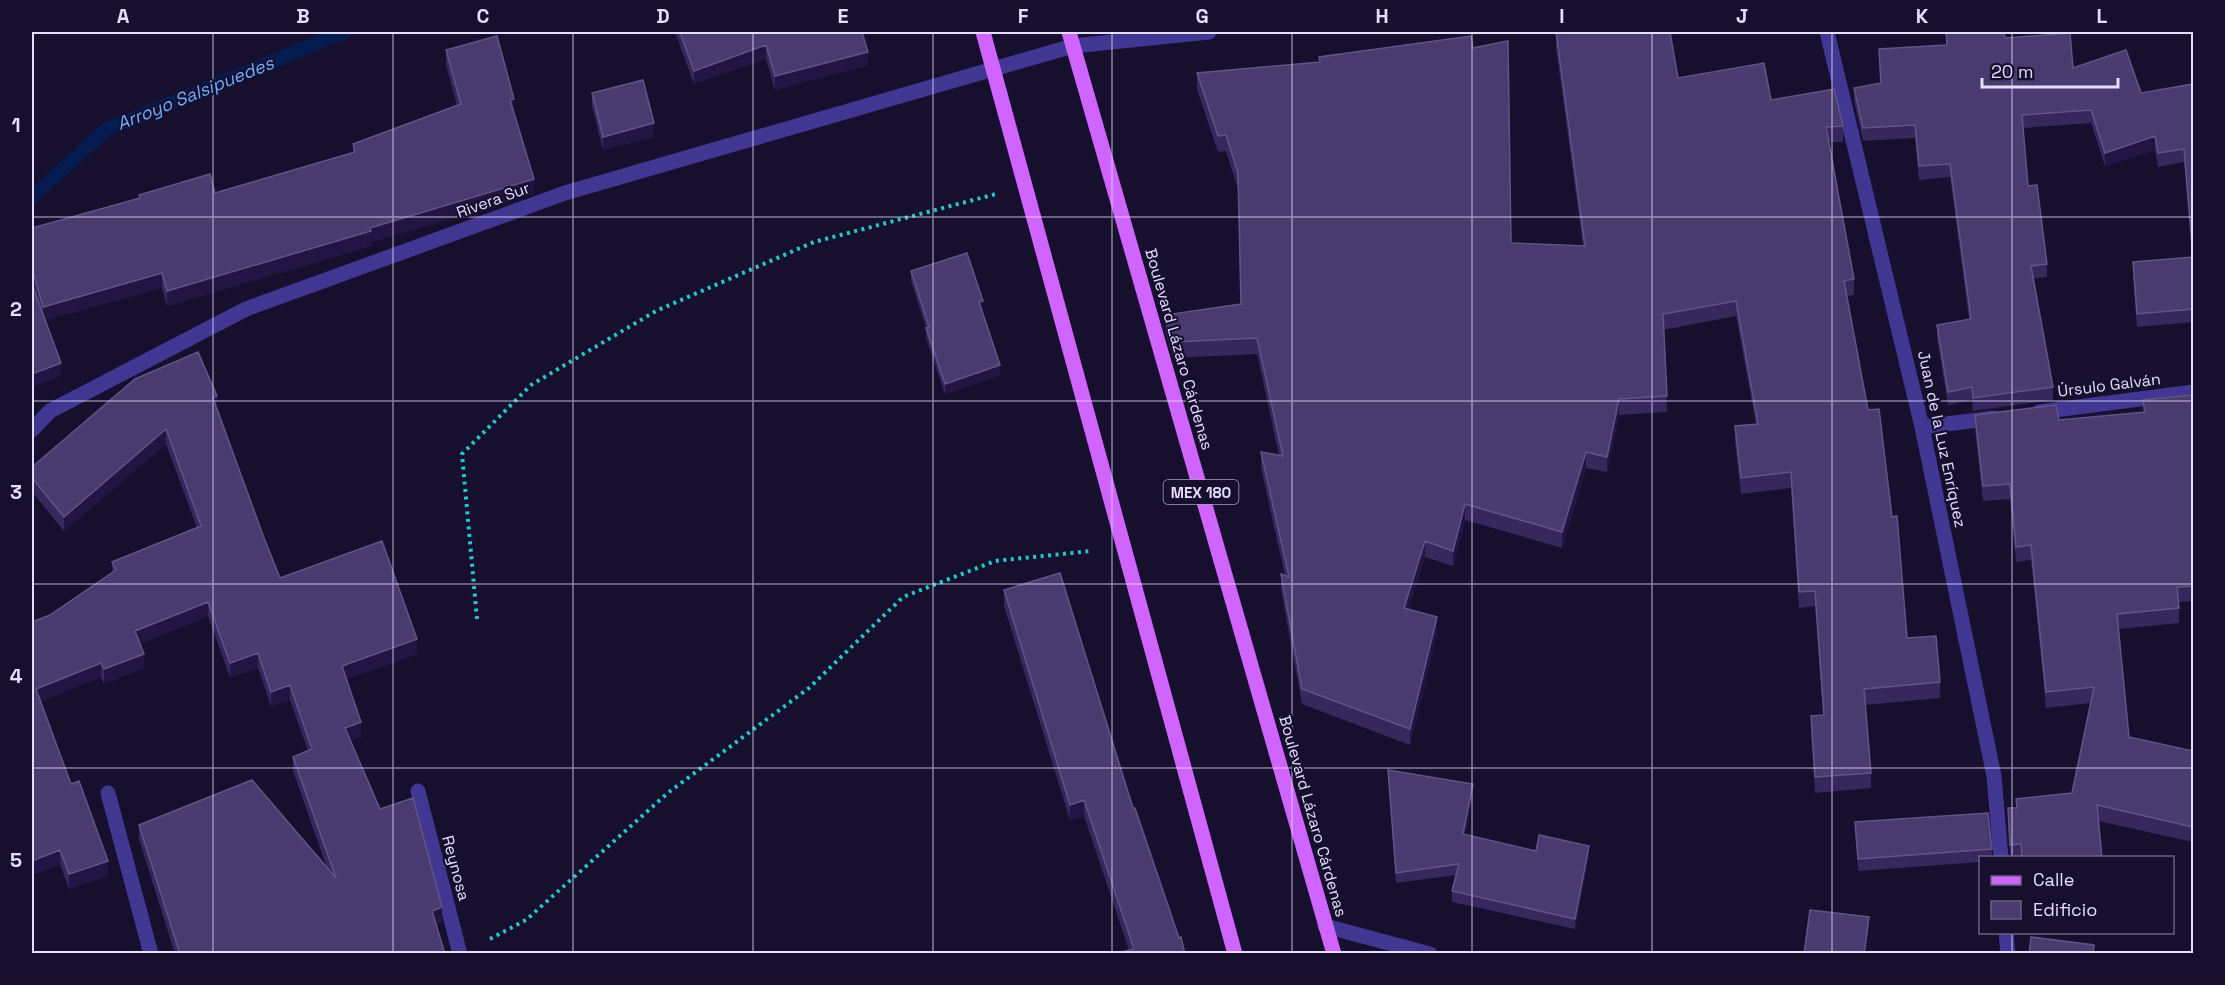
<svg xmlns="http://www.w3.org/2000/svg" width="2225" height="985" font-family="'Space Grotesk',sans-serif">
<rect width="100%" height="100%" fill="#170f2e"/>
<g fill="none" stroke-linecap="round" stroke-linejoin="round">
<path stroke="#061c51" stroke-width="14" d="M32 197 107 129 344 32"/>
<path stroke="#25c8ca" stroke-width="4" stroke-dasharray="3 4.5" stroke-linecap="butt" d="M477 619 462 454 531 385 656 311 814 242 996 194
M490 939 526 920 669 792 809 688 903 597 995 561 1091 551"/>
<path stroke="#413691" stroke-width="15" d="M418 791 460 954
M108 793 151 954"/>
<path stroke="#413691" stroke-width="15" d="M1827 32 1922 427 1994 776 2001 858
M2039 412 2194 392
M1922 427 1994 418
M32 430 50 411 246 309 565 193 1073 46 1209 32
M1325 926 1430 954
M2006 932 2008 954"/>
<path stroke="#d064ff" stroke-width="15" d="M983 32 1235 954
M1069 32 1334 954"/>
</g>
<path fill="#36275d" d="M675 32H862L868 65 775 90 766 59 694 84Z
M1556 32 1678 78 1771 100 1843 126V142H1829L1854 279V295L1847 296 1907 638 1940 682V698L1865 705 1871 773V788L1815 793 1811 731V716L1823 715 1815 606 1799 608 1791 488 1741 494 1735 442V426L1756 424 1736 316 1663 330 1667 412 1619 415 1607 472 1586 468 1562 548 1465 520 1453 566 1425 557 1408 609 1437 633 1410 745 1302 704 1281 590V574L1285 576 1261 468V452L1279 455 1257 354 1173 358 1165 331V315L1241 304 1238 189 1226 151 1218 152 1197 89V73L1319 62V57L1473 48 1511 243 1583 246 1556 48Z
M1946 32 2005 38 2073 68 2141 93 2193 84V322L2137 327 2133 276V262L2192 257 2184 162 2158 167 2155 150 2105 166 2091 123 2023 128 2028 186 2047 264V277L2033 279 2053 387V400L1973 411 1972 400 1948 405 1937 338V325L1969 319 1950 177 1919 180 1915 138 1863 141 1854 101V88L1880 83 1879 49 1946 45Z
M446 50 514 113 534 194 371 242V246L167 306 162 288 46 320 61 376 32 282V228L139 198V195L215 193 353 153V144L457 105 446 65Z
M592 93 654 137 603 150 592 106Z
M911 271 983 311H982L1000 375 945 394 926 338V328L911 281Z
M2193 395V601L2179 602V623L2119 629 2129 737 2193 751V842L2098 821 2102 858H2010L2008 808H2016V799L2072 793 2091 703 2046 708 2031 560 2016 562 2010 499 1983 501 1975 430V415L2059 420 2143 412V400Z
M217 410 264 538 280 578 417 654 347 679 361 737 350 741 380 809 442 922 436 924 445 954H175L139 839V825L327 868 293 771V757L308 751 290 700 271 706 258 668 230 677 208 616 140 644 144 668 104 684 101 677 40 702 71 784 108 876 69 889 60 864 32 875V622L50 615 112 572V562L197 528 166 444 64 531 32 492V467Z
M1004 590 1133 808 1179 938 1129 950 1084 816 1070 820 1004 606Z
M1388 770 1473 794 1465 835 1536 851 1589 856 1575 929 1452 902V891L1456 875 1396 883Z
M1855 822 1992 849V858H1980V862L1858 871Z"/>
<path fill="#221543" d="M766 45V59L694 84V71Z
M868 52V65L775 90V76Z
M514 99V114L510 100Z
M654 123V137L603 150V137Z
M2155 136V150L2105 166V153Z
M534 179V194L371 242V246L167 306V291L370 228Z
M162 273V288L43 321V307Z
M983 301V311L979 312V302Z
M61 363V376L32 387V374Z
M1000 365V375L945 394V384Z
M217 396V411L213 398Z
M1619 399V415L1607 472V457Z
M166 429V444L64 531V517Z
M1586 452V468L1562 548V532Z
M1465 504V520L1453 566V551Z
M1425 541V557L1404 624V608Z
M208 602V616L135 646V631Z
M1437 617V633L1410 745V729Z
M417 639V654L342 681V666Z
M258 653V668L230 677V663Z
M144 654V668L104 684V669Z
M101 663V677L36 704V689Z
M290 685V700L271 706V692Z
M361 722V737L345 743V728Z
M1473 784V794L1463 845V834Z
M1084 800V816L1070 820V805Z
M1589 846V856L1575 929V919Z
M60 850V864L32 875V861Z
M108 861V876L69 889V874Z
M442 907V922L432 925V911Z
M1869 917V930L1866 954H1864Z"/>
<path fill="#493a6f" stroke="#615485" stroke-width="1.5" d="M680 32H862L868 52 775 76 766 45 694 71Z
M1556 32H1670L1678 78 1764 63 1771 100 1834 89 1843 126 1826 127 1854 279 1844 281 1868 410 1879 409 1892 517 1897 516 1907 638 1936 636 1940 682 1864 689 1871 773 1815 777 1811 716 1824 715 1815 591 1799 592 1791 472 1741 478 1735 426 1758 424 1736 301 1663 314 1667 396 1619 399 1607 457 1586 452 1562 532 1465 504 1453 551 1425 541 1404 608 1437 617 1410 729 1302 689 1281 574 1289 577 1261 452 1283 456 1257 338 1173 342 1165 315 1241 304 1238 173 1226 135 1218 136 1197 73 1320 62 1319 57 1471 36 1473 48 1508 41 1511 243 1585 246Z
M1946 32H2004L2005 38 2070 33 2073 68 2126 50 2141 93 2193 84V255L2184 149 2158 153 2155 136 2105 153 2091 110 2022 115 2028 186 2037 185 2047 264 2031 266 2053 387 1973 398 1972 387 1948 392 1937 325 1971 319 1950 164 1919 166 1915 125 1863 128 1854 88 1881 83 1879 49 1947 45Z
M497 36 514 99 510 100 534 179 370 228 371 231 167 291 162 273 43 307 32 268V228L140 198 139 195 210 174 215 193 355 152 353 144 461 104 446 50Z
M643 80 654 123 603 137 592 93Z
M967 253 983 301 979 302 1000 365 945 384 926 328 929 327 911 271Z
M2193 257V309L2137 314 2133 262Z
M32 287H33L61 363 32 374Z
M198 352 217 396 213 398 264 538 280 578 382 541 417 639 342 666 361 722 345 728 380 809 413 798 442 907 432 911 445 954H180L139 825 252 780 336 878 293 757 312 749 290 685 271 692 258 653 230 663 208 602 135 631 144 654 104 669 101 663 36 689 71 784 79 781 108 861 69 874 60 850 32 861V622L50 615 116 570 112 562 201 526 166 429 64 517 32 478V467L135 379Z
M2193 395V586L2177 587 2179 608 2117 614 2129 737 2193 751V827L2097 805 2102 858H2022L2021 844 2010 845 2008 808H2017L2016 799 2072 793 2094 687 2046 692 2031 545 2016 547 2010 484 1983 486 1975 415 2056 405 2059 420 2145 412 2143 400Z
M1060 573 1133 808H1135L1179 938 1181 937 1185 954H1114L1134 949 1084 800 1070 805 1004 590Z
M1388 770 1473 784 1463 834 1536 851 1539 835 1589 846 1575 919 1452 891 1459 864 1396 873Z
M1988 813 1992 849 1858 859 1855 822Z
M1810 910 1869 917 1864 954H1804Z
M2031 937 2094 945 2093 954H2029Z"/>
<path fill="none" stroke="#e3ddff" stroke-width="1.5" stroke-opacity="0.55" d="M213 32V954M393 32V954M573 32V954M753 32V954M933 32V954M1112 32V954M1292 32V954M1472 32V954M1652 32V954M1832 32V954M2012 32V858M32 217H2194M32 401H2194M32 584H2194M32 768H2194M2012 932V954"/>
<g text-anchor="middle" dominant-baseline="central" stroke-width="4.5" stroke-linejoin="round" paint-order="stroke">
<rect fill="#170f2e" stroke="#a69fc0" stroke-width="1.5" x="1163.5" y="480" width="75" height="24" rx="4.5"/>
<g font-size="15" font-weight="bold" fill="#e3ddff">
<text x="1201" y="492">MEX 180</text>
</g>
<g font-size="16" fill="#e3ddff" stroke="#170f2e">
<text transform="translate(493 200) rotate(-20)">Rivera Sur</text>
<text transform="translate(1179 349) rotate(74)">Boulevard Lázaro Cárdenas</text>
<text transform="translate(2109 385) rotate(-7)">Úrsulo Galván</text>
<text transform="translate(1942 439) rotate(78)">Juan de la Luz Enríquez</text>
<text transform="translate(1313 816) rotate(74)">Boulevard Lázaro Cárdenas</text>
<text transform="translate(456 868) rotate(75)">Reynosa</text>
</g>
<g font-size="18" font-style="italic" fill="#6bafff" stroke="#170f2e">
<text transform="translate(195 93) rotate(-22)">Arroyo Salsipuedes</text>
</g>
</g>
<rect width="2225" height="985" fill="none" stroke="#170f2e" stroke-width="66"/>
<rect x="1979" y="856" width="195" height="78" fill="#170f2e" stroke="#696182" stroke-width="1.5"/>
<rect x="1991" y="876" width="30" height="9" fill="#d064ff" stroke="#696182" stroke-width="1.5"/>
<text x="2033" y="886" font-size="18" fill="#e3ddff">Calle</text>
<rect x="1991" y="901" width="30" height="18" fill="#493a6f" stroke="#696182" stroke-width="1.5"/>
<text x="2033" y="916" font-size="18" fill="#e3ddff">Edificio</text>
<path d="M1982 78v9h136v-9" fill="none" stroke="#e3ddff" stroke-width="3"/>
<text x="1991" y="78" font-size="18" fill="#e3ddff" stroke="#170f2e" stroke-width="4.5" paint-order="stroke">20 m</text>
<rect x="33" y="33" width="2159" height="919" fill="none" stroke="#e3ddff" stroke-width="2"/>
<g font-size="20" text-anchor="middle" font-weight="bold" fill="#e3ddff">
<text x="123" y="23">A</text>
<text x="303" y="23">B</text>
<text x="483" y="23">C</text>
<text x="663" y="23">D</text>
<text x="843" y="23">E</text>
<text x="1023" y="23">F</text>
<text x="1202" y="23">G</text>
<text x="1382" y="23">H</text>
<text x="1562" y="23">I</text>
<text x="1742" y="23">J</text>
<text x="1922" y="23">K</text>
<text x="2102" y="23">L</text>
<text x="16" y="132">1</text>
<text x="16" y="316">2</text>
<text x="16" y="499">3</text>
<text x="16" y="683">4</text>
<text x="16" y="867">5</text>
</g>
</svg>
